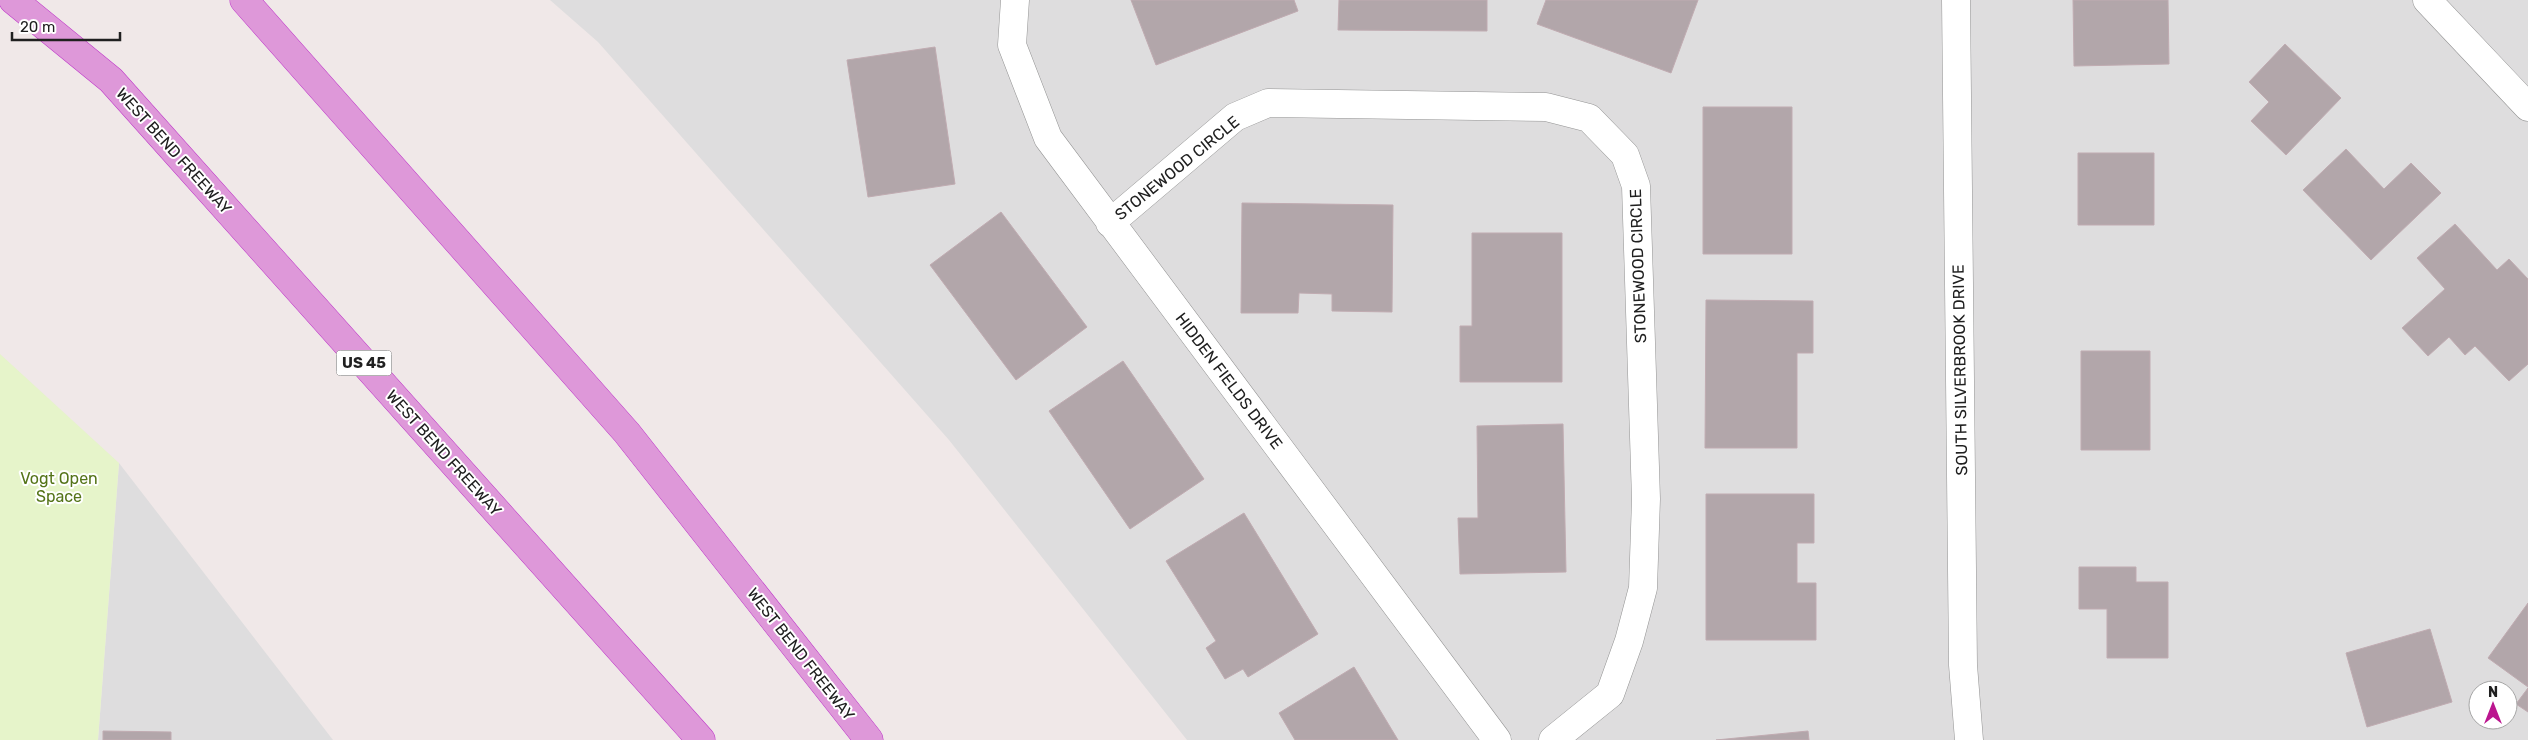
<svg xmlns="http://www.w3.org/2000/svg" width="2528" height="740" font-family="Rubik,sans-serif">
<rect width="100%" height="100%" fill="#f0e8e8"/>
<path fill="#deddde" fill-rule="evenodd" d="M550 0H2528V740H1187L949 440 598 42ZM2478 690H2508V720H2478Z
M119 463 333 740H98Z"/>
<path fill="#e6f4ca" d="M0 354 119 463 98 740H0Z"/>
<path fill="#b2a6aa" stroke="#c0abb1" d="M1131 0H1294L1298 11 1156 65Z
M1339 0H1487V31L1338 30Z
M1546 0H1698L1671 73 1537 24Z
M2073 0H2168L2169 64 2074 66Z
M2285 44 2341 98 2286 155 2251 121 2269 102 2249 82Z
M935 47 955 184 868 197 847 60Z
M1703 107H1792V254H1703Z
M2346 149 2384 189 2411 163 2441 193 2371 260 2303 190Z
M2078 153H2154V225H2078Z
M1242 203 1393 205 1392 312 1332 311V294L1299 293 1298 313H1241Z
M1001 212 1087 327 1016 380 930 265Z
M2455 224 2497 270 2509 259 2528 279V364L2509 381 2475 346 2465 355 2449 337 2428 356 2402 328 2445 289 2417 258Z
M1472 233H1562V382H1460V326H1472Z
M1706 300 1813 301V353H1797V448H1705Z
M2081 351H2150V450H2081Z
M1123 361 1204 479 1130 529 1049 411Z
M1563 424 1566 572 1460 574 1458 518H1478L1477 426Z
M1706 494H1814V543H1797V583H1816V640H1706Z
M1244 513 1318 634 1248 677 1243 669 1225 679 1206 648 1216 641 1166 561Z
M2079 567H2136V582H2168V658H2107V609H2079Z
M2528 603V687L2488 658Z
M2430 629 2452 702 2367 727 2346 653Z
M1354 667 1398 740H1295L1279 713Z
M2528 688V712L2516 704Z
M103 731 171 732V740H103Z
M1808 731 1809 740H1716Z"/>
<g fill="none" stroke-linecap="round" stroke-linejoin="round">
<g stroke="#949494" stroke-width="29">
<path id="street" d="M1015 0 1012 45 1048 138 1497 740
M1956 0 1963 665 1969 740
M2427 0 2528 107
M1110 223 1235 117 1268 103 1546 107 1589 118 1625 155 1636 186 1646 499 1643 588 1629 641 1610 694 1553 740"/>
</g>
<g stroke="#be39c9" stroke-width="29">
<path id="highway" d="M13 0 111 80 701 740
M244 0 627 433 869 740"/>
</g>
<use href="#street" stroke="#fff" stroke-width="28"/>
<use href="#highway" stroke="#de98d9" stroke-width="28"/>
</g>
<g text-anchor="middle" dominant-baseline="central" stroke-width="4" stroke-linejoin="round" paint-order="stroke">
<rect fill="#fff" stroke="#636363" stroke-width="1" x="336.5" y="350.5" width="55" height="25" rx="4"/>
<g font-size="15" font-weight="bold" fill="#202020">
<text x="364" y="363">US 45</text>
</g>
<g font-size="16" fill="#202020" stroke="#fff">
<text transform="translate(174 151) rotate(48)">WEST BEND FREEWAY</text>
<text transform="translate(1177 168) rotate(-39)">STONEWOOD CIRCLE</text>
<text transform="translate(1638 266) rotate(-92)">STONEWOOD CIRCLE</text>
<text transform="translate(1960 370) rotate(-91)">SOUTH SILVERBROOK DRIVE</text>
<text transform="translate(1229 381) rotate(53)">HIDDEN FIELDS DRIVE</text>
<text transform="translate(444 453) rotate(48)">WEST BEND FREEWAY</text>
<text transform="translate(801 654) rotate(52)">WEST BEND FREEWAY</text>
</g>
<g font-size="16" fill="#547418" stroke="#fff">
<text x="59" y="478">Vogt Open<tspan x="59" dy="18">Space</tspan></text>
</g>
</g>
<g transform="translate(2493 705)"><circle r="24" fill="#ffffff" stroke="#a6a6a6"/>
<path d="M0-4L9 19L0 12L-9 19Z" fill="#bb158f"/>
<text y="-8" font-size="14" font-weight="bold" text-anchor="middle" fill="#202020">N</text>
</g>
<path d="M12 32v8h108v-8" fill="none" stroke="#202020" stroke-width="2.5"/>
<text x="20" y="32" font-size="15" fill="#202020" stroke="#ffffff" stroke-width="4" paint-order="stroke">20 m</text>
</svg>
